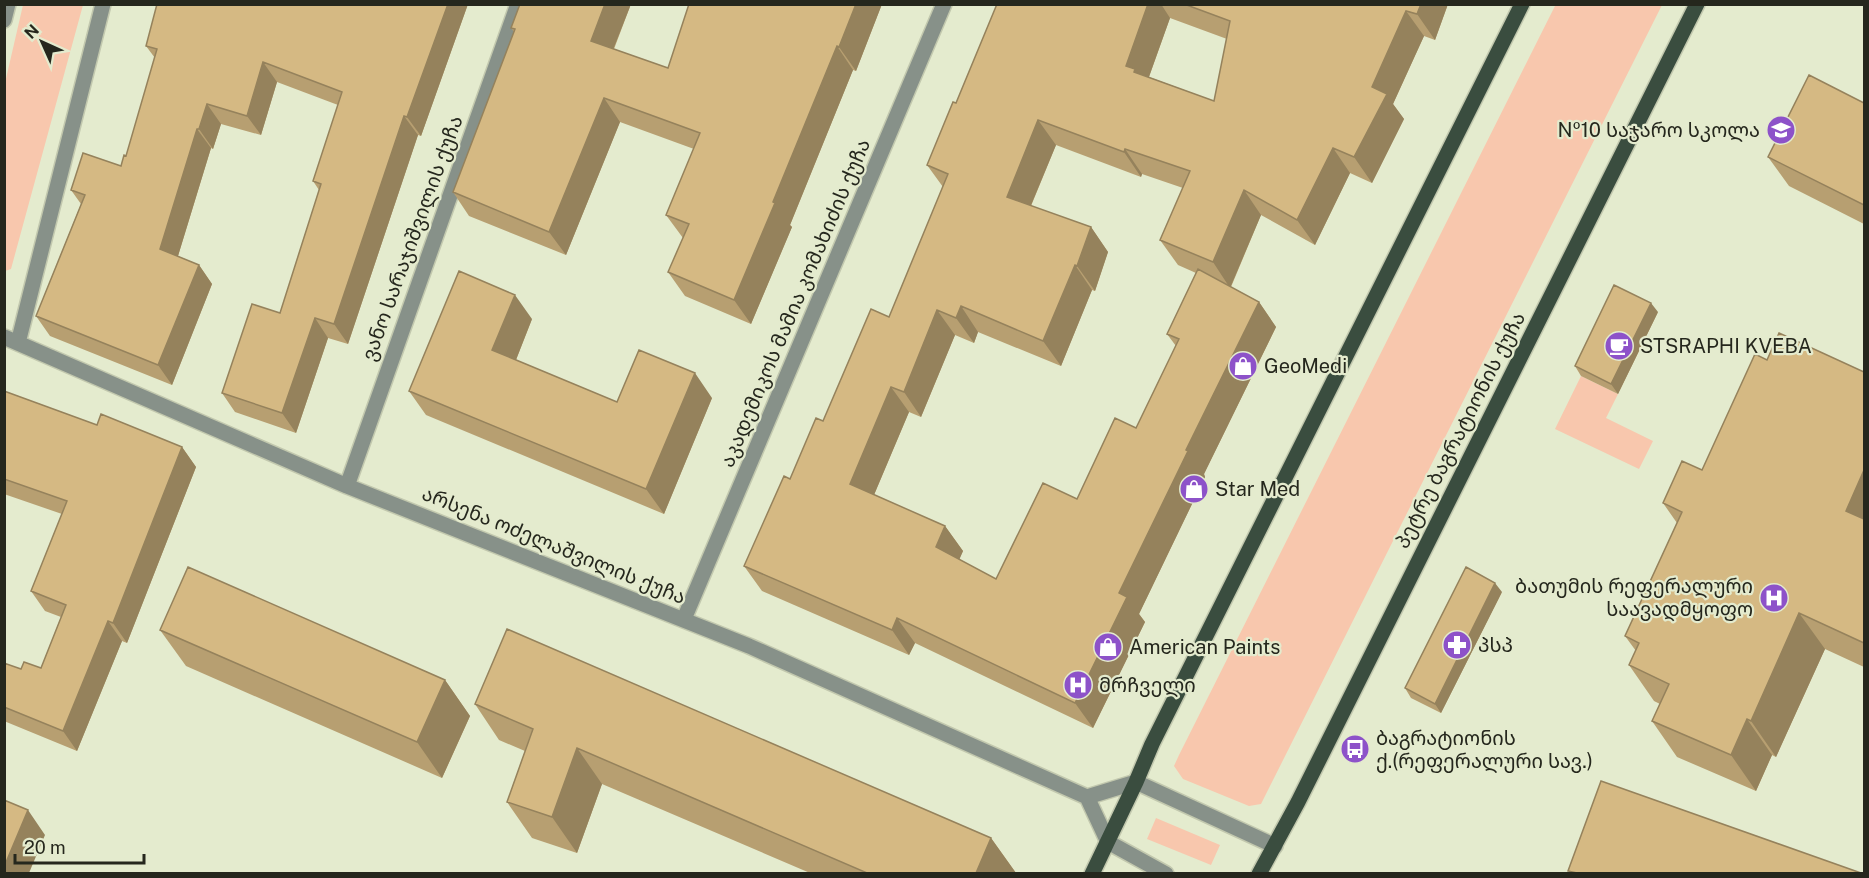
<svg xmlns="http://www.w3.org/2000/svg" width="1869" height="878" font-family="'Public Sans','Noto Sans Georgian',sans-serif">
<rect width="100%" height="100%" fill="#e4ebce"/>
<path fill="#f8c7ad" d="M1556 4 1662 5 1261 804 1249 806 1183 779 1174 766 1179 755Z
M23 5H83L11 269 5 271V83Z
M1581 376 1618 394 1606 418 1653 441 1639 469 1555 429Z
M1156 818 1220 845 1211 865 1147 839Z"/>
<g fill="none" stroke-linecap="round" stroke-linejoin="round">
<g stroke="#c2c8ae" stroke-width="18">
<path id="minor" d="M4 20 8 4
M4 337 347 486 749 646 1087 797 1108 842 1166 874
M18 343 103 4
M347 486 518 4
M684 619 944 4
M1087 797 1136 782 1275 846"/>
</g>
<g stroke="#c2c8ae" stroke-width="18">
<path id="major" d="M1092 874 1136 782 1152 744 1522 4
M1259 874 1298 802 1697 4"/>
</g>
<use href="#minor" stroke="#879189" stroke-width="15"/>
<use href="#major" stroke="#3a4d3f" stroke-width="15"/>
</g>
<path fill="#b79f71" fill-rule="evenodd" d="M468 4 421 136 418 135 348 344 328 338 296 433 235 412 222 393 280 313 319 190 313 181 338 105 277 82 261 135 221 124 213 149 211 148 178 256 199 265 212 284 172 385 50 336 36 316 81 204 71 190 121 166 126 156 155 58 146 46Z
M520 4H631L614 49 668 68 882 4 856 71 853 70 790 225 792 227 751 324 685 296 668 272 683 238 666 215 694 149 620 122 566 255 469 216 453 192 514 32 511 28Z
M997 4H1448L1435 40 1424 36 1393 104 1404 119 1372 183 1350 173 1315 245 1261 215 1231 287 1259 302 1276 327 1204 474 1205 477 1139 614 1145 622 1093 728 915 643 909 655 762 591 744 566 790 479 823 421 889 317 943 187 927 165 956 103ZM1170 18 1227 39 1214 101 1149 77ZM1056 145 1141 177 1142 174 1183 188 1160 240 1178 265 1196 273 1167 334 1176 346 1136 428 1077 499 996 579 959 559 963 551 945 526 874 495 909 412 921 417 955 335 974 343 978 332 1061 366 1092 290 1095 291 1108 252 1091 227 1031 206Z
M1864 103V224L1789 186 1768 157Z
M1658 312 1618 394 1581 376 1575 366Z
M532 319 516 360 617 402 712 398 664 514 426 415 409 391Z
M1767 360 1864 372V667L1825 649 1776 757 1772 755 1756 791 1677 757 1652 721 1660 704 1654 701 1629 665 1636 651 1625 636 1677 523 1663 503 1702 470Z
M4 391 97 425 182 447 196 467 127 643 122 641 77 751 4 721V663L21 669 41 668 61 617 45 611 31 591 62 514 4 494Z
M1502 592 1441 713 1411 698 1405 688Z
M160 630 445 680 470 716 442 778 186 666Z
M475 704 991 838 1016 873H810L602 784 577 853 532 838 507 802 525 751 499 740Z"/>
<path fill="#95825c" d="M448 4H468L421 136 407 117Z
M605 4H631L607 65 591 41Z
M856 4H882L856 71 839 47Z
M1148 4H1161L1170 18 1146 85 1126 66Z
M1421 4H1448L1435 40 1417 14Z
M1406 11 1424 36 1393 104 1404 119 1372 183 1354 157 1372 87Z
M837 46 853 70 790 225 792 227 751 324 734 300 773 202Z
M263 62 277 82 261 135 247 116Z
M604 98 620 122 566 255 549 232Z
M207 104 221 124 213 149 199 129Z
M404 116 418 135 348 344 334 324Z
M1038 120 1056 145 1024 222 1007 197Z
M197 129 211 148 174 269 160 249Z
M1333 148 1350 173 1315 245 1297 220Z
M1125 149 1142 174 1141 177 1124 152Z
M1244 190 1261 215 1230 288 1213 262Z
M1091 227 1108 252 1095 291 1077 266Z
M199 265 212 284 172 385 158 365Z
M1075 265 1092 290 1061 366 1043 341Z
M515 295 532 319 510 375 492 350Z
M1259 302 1276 327 1204 474 1205 477 1139 614 1145 622 1093 728 1075 703 1119 593 1186 450Z
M1651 303 1658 312 1618 394 1611 384Z
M961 306 978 332 974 343 956 318Z
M937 310 955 335 921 417 904 392Z
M315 318 328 338 296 433 282 413Z
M695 373 712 398 664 514 646 489Z
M891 387 909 412 868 509 850 484Z
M182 447 196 467 127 643 113 623Z
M1864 470V537L1846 511Z
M945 526 963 551 954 572 936 547Z
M1495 583 1502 592 1441 713 1435 704Z
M1799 613 1825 649 1776 757 1751 721Z
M897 618 915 643 909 655 892 630Z
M108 621 122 641 77 751 63 731Z
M445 680 470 716 442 778 417 742Z
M1747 719 1772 755 1756 791 1731 755Z
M577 748 602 784 577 853 552 817Z
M28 810 45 835 29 873H4V867Z
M991 838 1016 873H976Z"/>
<path fill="#d5b983" stroke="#95825c" stroke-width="1.5" d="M157 4H448L407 117 404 116 334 324 315 318 282 413 222 393 252 304 280 313 321 184 313 181 342 92 263 62 247 116 207 104 199 129H197L160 249 199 265 158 365 36 316 85 195 71 190 83 153 121 166 124 155 126 156 157 49 146 46Z
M520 4H605L591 41 668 68 689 4H856L839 47 837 46 773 202 775 203 734 300 668 272 689 224 666 215 700 133 604 98 549 232 453 192 515 29 511 28Z
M997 4H1148L1126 66 1135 69 1134 72 1214 101 1230 21 1184 4H1421L1417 14 1406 11 1372 87 1387 94 1354 157 1333 148 1297 220 1244 190 1213 262 1160 240 1190 171 1125 149 1124 152 1038 120 1007 197 1091 227 1077 266 1075 265 1043 341 961 306 956 318 937 310 904 392 891 387 850 484 945 526 936 547 996 579 1043 483 1077 499 1115 418 1136 428 1179 339 1167 334 1198 269 1259 302 1186 450 1188 451 1119 593 1127 597 1075 703 897 618 892 630 744 566 784 476 790 479 816 418 823 421 871 309 889 317 948 174 927 165 953 102 956 103Z
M1809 75 1864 103V205L1768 157Z
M459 271 515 295 492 350 617 402 639 350 695 373 646 489 409 391Z
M1614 285 1651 303 1611 384 1575 366Z
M1779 333 1864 372V470L1846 511 1864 519V643L1799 613 1751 721 1747 719 1731 755 1652 721 1669 684 1629 665 1639 643 1625 636 1682 512 1663 503 1682 461 1702 470 1755 354 1767 360Z
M4 391 97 425 101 414 182 447 113 623 108 621 63 731 4 707V663L21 669 24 662 41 668 66 605 31 591 67 501 4 479Z
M188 567 445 680 417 742 160 630Z
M1466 567 1495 583 1435 704 1405 688Z
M507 629 991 838 976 873H867L577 748 552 817 507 802 533 729 475 704Z
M1601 781 1861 873H1577L1568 871Z
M4 800 28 810 4 867Z"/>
<defs>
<g id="school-disc" transform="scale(1.5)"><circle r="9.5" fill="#8d52c9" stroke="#e4ebce"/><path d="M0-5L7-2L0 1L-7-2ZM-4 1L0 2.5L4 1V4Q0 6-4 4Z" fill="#fff"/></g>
<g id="cafe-disc" transform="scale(1.5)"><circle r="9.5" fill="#8d52c9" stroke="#e4ebce"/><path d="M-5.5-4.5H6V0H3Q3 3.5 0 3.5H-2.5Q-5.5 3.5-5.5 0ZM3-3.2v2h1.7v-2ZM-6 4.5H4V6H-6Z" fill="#fff"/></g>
<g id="shop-disc" transform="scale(1.5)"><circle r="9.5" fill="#8d52c9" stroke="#e4ebce"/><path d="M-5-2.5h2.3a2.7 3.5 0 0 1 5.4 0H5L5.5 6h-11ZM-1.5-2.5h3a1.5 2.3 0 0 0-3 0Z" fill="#fff"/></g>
<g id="hospital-disc" transform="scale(1.5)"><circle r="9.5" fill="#8d52c9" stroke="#e4ebce"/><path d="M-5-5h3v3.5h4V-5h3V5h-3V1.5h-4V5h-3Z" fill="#fff"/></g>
<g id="pharmacy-disc" transform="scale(1.5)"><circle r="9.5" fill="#8d52c9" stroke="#e4ebce"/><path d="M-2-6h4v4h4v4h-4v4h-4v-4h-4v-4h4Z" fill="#fff"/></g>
<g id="bus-disc" transform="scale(1.5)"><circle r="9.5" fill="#8d52c9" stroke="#e4ebce"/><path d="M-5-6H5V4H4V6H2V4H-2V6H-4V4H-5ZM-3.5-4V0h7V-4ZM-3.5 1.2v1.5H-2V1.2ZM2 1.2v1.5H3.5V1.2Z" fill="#fff"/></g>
</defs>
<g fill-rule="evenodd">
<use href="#school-disc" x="1781" y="130"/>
<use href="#cafe-disc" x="1619" y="346"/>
<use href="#shop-disc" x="1243" y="366"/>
<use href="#shop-disc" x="1194" y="489"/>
<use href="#hospital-disc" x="1774" y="598"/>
<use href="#pharmacy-disc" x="1457" y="645"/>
<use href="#shop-disc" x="1108" y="647"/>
<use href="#hospital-disc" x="1078" y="685"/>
<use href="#bus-disc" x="1355" y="749"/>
</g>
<g text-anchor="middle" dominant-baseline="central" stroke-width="4.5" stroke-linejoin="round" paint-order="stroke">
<g font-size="20" fill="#25271d" stroke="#e4ebce" text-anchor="start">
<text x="1760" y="130" text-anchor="end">№10 საჯარო სკოლა</text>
<text x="1640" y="346">STSRAPHI KVEBA</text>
<text x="1264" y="366">GeoMedi</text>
<text x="1215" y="489">Star Med</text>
<text x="1753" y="586" text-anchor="end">ბათუმის რეფერალური<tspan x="1753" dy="23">საავადმყოფო</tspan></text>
<text x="1478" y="645">პსპ</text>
<text x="1129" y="647">American Paints</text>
<text x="1099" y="685">მრჩველი</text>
<text x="1376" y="738">ბაგრატიონის<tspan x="1376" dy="23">ქ.(რეფერალური სავ.)</tspan></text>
</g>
<g font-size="20" fill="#25271d" stroke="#e4ebce">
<text transform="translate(412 238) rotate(-70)">ვანო სარაჯიშვილის ქუჩა</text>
<text transform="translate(795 303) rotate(-67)">აკადემიკოს მამია კომახიძის ქუჩა</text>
<text transform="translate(1460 430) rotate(-63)">პეტრე ბაგრატიონის ქუჩა</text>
<text transform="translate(554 545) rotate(22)">არსენა ოძელაშვილის ქუჩა</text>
</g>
</g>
<rect width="1869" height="878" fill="none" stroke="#25271d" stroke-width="12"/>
<g transform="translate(42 42) rotate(315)" stroke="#e4ebce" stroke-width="4.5" paint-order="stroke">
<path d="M0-4.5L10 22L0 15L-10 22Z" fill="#25271d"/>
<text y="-9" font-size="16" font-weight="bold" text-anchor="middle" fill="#25271d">N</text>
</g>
<path d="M15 854v9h129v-9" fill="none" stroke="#25271d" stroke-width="3"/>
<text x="24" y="854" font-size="18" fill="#25271d" stroke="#e4ebce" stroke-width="4.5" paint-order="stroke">20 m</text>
</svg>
